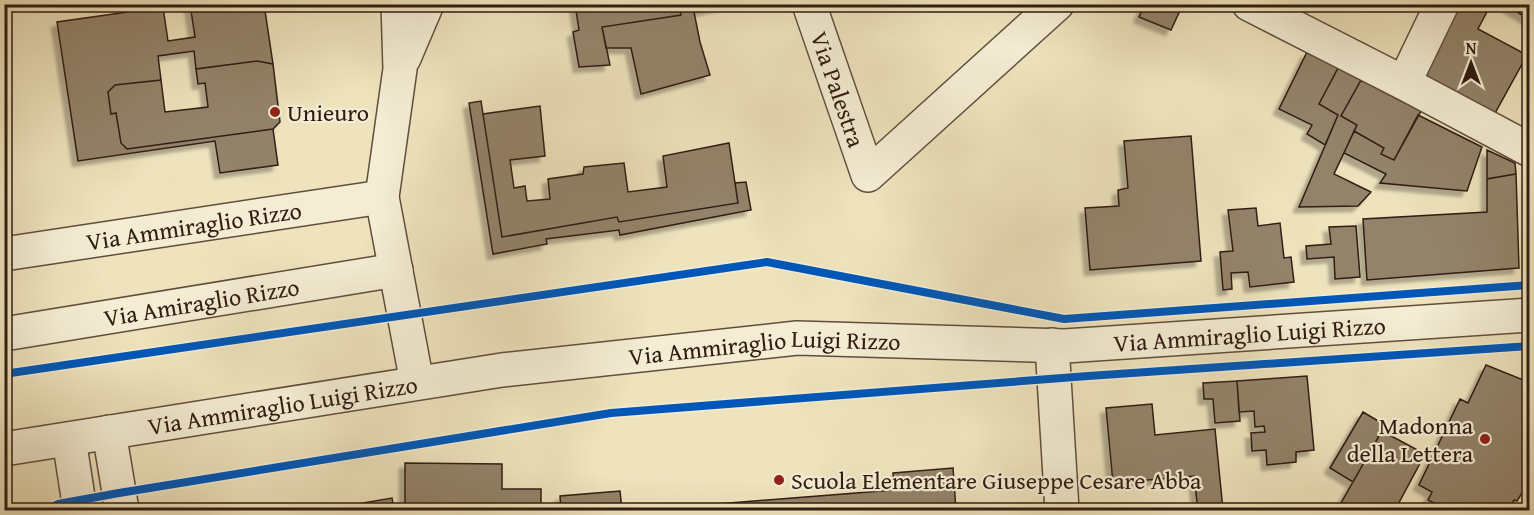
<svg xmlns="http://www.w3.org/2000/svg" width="1534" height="515" font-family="'Gentium Book Plus',serif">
<defs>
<filter id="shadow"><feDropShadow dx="-5.5" dy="5.5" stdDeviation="1.5" flood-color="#0004"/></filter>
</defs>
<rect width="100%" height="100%" fill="#eee3bd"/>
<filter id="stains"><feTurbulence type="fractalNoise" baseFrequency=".00333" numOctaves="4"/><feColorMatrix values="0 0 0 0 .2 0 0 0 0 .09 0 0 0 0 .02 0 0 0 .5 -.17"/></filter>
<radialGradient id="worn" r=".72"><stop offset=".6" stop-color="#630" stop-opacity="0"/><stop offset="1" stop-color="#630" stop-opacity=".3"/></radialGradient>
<path fill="#93836b" stroke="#311c12" stroke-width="1.5" filter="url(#shadow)" d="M190 4H264L273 64 257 61 196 69 194 51 158 56 161 80 115 85 108 92 111 114 116 113 121 143 127 149 273 129 278 165 220 173 215 141 78 161 57 22 163 7 168 41 195 37Z
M575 4H679L681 15 602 27 610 65 579 67 573 32 579 30Z
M679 4H731L694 12 700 42 710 75 641 94 631 48H606L602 27 681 15Z
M1145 4H1183L1171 30 1139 17Z
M1458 4H1491L1478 29 1527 55 1494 115 1422 78Z
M1504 4H1530V20Z
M1307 52 1338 68 1319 104 1338 115 1325 145 1307 134 1312 125 1279 109Z
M257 61 273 64 280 122 273 129 127 149 121 143 116 113 111 114 108 92 115 85 161 80 165 112 208 107 205 83 198 84 196 69Z
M1338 68 1361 80 1341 116 1357 125 1334 174 1371 192 1358 206 1299 207 1338 115 1319 104Z
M1361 80 1421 111 1394 160 1381 154 1384 148 1354 131 1357 125 1341 116Z
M481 101 502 237 617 217 619 222 738 203 735 183 746 182 751 210 620 235 619 230 546 239 547 244 493 254 469 103Z
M540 106 545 156 510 160 514 188 525 186 527 201 550 199 548 179 583 174 584 167 624 163 628 192 667 187 663 156 729 143 738 203 619 222 617 217 502 237 483 114Z
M1418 115 1482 147 1467 191 1380 183 1386 174 1344 153 1354 131 1384 148 1381 154 1394 160Z
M1191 136 1201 261 1090 270 1085 208 1119 206 1118 190 1128 188 1124 141Z
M1487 150 1515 163 1516 174 1487 179Z
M1516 174 1519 268 1367 280 1363 219 1487 212V179Z
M1256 208 1258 226 1280 223 1284 258 1291 257 1294 282 1250 287 1248 272 1231 273 1232 289 1223 290 1220 252 1233 251 1228 210Z
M1356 226 1360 277 1335 279 1334 257 1307 259 1306 246 1331 244 1329 227Z
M1486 365 1526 381 1530 393V437L1527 441 1530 443V480L1517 501 1514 500 1508 510H1447L1428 500 1432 492 1419 485 1460 399 1468 403Z
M1307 376 1314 450 1296 452V462L1267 465 1266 450 1252 451 1251 433 1265 432 1264 426 1255 427 1254 411 1239 412 1237 381Z
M1237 381 1240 421 1215 423 1213 399H1204L1203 383Z
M1152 404 1155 435 1215 429 1223 510H1198L1194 476 1113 483 1106 408Z
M1363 412 1385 425 1353 482 1330 468Z
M1382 431 1425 454 1395 510H1337Z
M405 463 502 464V489H541V510H405Z
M953 468 956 510H641L894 490 893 473Z
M620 491 622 510H561L560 496Z
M392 498 394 510H321Z"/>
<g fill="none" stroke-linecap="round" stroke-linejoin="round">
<g stroke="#604e3d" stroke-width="36">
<g id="street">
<path d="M398 4 400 69 382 197 417 383"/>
<path id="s1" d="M809 4 868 175 1057 4"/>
<path d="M1249 4 1404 83 1530 150"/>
<path d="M404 58 427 4"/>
<path d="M1404 83 1442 4"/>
<path id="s2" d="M4 254 382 197"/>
<path id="s3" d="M4 334 396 270"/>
<path d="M1052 345 1062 510"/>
<path d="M109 432 122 510"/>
<path d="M69 439 80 510"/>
<path id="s4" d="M4 449 502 370 797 338 1065 346 1530 315"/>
</g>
</g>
<use href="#street" stroke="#f4edd4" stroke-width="33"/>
<g stroke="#f4edd4" stroke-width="11">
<path id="cycleway" d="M4 374 767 262 1064 319 1528 285
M46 510 58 504 119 493 611 413 1088 376 1530 346"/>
</g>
<use href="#cycleway" stroke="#0057b8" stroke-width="8"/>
</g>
<g fill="#8f2418" stroke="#f4edd4" stroke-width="2">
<circle cx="275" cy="112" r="6"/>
<circle cx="1485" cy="439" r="6"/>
<circle cx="779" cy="480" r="6"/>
</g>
<g text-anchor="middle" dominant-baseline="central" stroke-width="4.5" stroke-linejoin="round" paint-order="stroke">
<g font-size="24" fill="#311c12" stroke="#f4edd4">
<text stroke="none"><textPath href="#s1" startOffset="90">Via Palestra</textPath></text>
<text stroke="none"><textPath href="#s2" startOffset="192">Via Ammiraglio Rizzo</textPath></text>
<text stroke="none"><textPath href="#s3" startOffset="200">Via Amiraglio Rizzo</textPath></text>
<text stroke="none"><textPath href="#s4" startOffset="1254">Via Ammiraglio Luigi Rizzo</textPath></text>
<text stroke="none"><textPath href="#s4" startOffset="768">Via Ammiraglio Luigi Rizzo</textPath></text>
<text stroke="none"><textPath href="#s4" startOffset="282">Via Ammiraglio Luigi Rizzo</textPath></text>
</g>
<g font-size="24" fill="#311c12" stroke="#f4edd4" text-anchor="start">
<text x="287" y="112">Unieuro</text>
<text x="1473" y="425" text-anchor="end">Madonna<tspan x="1473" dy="28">della Lettera</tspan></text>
<text x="791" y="480">Scuola Elementare Giuseppe Cesare Abba</text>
</g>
</g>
<rect width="1534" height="515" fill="none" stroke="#eee3bd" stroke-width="24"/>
<rect x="6" y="6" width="1522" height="503" fill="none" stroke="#311c12" stroke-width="3"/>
<rect x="12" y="12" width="1510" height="491" fill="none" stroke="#311c12" stroke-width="1.5"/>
<g transform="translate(1471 63)" stroke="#f4edd4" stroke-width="4.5" paint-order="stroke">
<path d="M0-4.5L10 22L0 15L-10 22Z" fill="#311c12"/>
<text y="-9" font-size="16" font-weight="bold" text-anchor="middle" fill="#311c12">N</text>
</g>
<rect width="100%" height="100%" filter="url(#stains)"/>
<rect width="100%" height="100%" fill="url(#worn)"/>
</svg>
